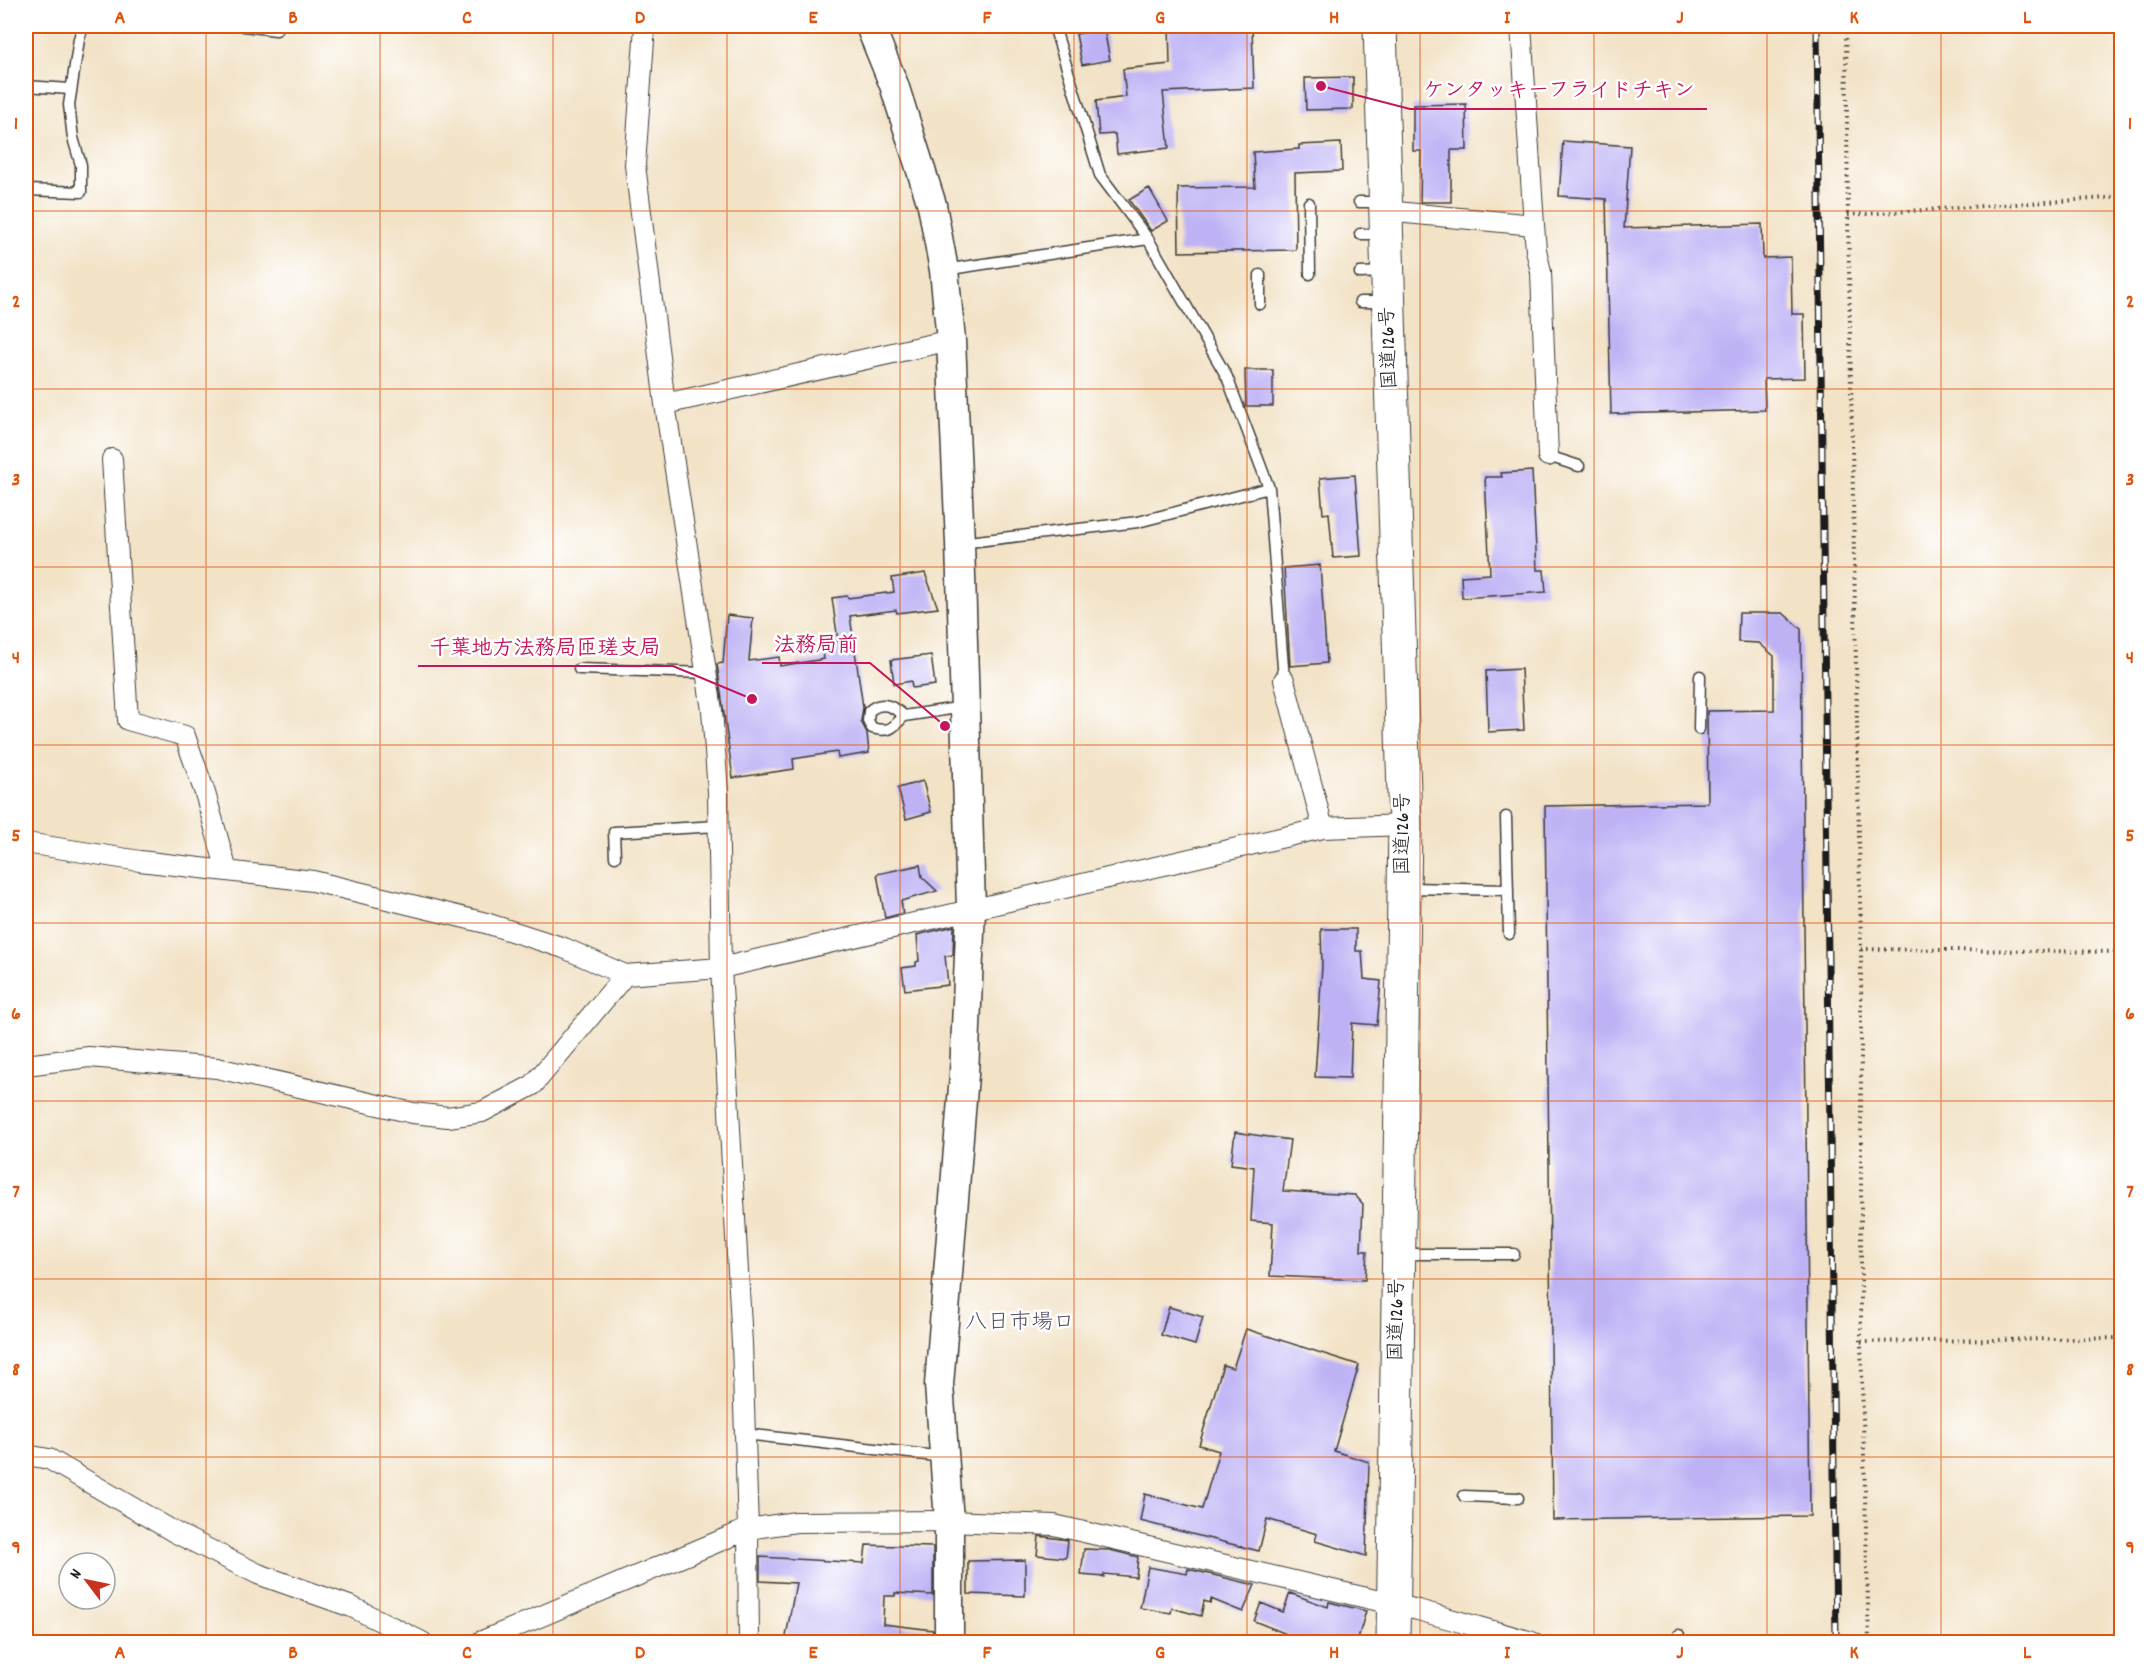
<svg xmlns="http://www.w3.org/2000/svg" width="2147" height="1668" font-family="Dekko,'Klee One',sans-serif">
<rect width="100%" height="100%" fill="#fff"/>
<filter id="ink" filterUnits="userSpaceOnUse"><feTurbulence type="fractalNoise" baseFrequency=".0167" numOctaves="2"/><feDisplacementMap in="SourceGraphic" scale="12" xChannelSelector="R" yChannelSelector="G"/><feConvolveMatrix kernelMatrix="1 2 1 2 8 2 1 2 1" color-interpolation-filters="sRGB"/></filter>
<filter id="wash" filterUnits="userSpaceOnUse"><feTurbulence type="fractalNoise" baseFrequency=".008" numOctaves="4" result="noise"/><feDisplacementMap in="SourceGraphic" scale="24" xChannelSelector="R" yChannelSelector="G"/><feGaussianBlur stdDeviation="1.35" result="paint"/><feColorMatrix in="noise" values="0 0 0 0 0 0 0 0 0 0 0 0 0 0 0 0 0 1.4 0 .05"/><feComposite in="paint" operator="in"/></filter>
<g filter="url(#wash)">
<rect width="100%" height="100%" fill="#f2e2c6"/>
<g id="blocks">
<path fill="#beb2f5" d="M1169 26H1252L1254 88 1163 92 1169 148 1117 154 1115 134 1099 135 1096 101 1126 97 1123 69 1170 64Z
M1104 29 1110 60 1082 65 1076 34Z
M1353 77V109L1306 110 1305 78Z
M1466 104 1467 150H1451V202H1420L1421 151H1413V105Z
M1563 141 1630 146 1624 228 1762 224 1763 258 1791 257 1792 314H1804L1805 378 1764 379 1765 410 1611 414 1606 199 1559 196Z
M1341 143 1342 171 1295 173 1296 250 1179 252 1178 188 1255 187 1253 152 1299 149V145Z
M1149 188 1168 221 1151 231 1129 200Z
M1245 370H1273V406H1246Z
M1532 471 1537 570H1544L1546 592 1462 598 1461 576 1490 574 1485 477H1502L1501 473Z
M1355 475 1361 556 1333 558 1329 513 1323 514 1320 478Z
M1320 565 1327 663 1290 666 1284 568Z
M925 573 938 608 897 613 896 610 850 616 863 707 861 721 867 733 869 753 838 758 837 752 793 759 794 769 733 778 717 664 723 663 727 615 753 618 749 661 779 657 780 666 824 659 822 643 838 641 832 598 847 596 848 598 894 592 892 578Z
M1739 613H1783L1801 629 1810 1516 1553 1520 1545 806 1708 803 1707 711 1774 710V656L1759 643 1738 642Z
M931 655 935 685 912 688 911 681 894 684 891 660Z
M1521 669 1524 730 1488 732 1486 671Z
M923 781 931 812 906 819 898 788Z
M920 865 922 877 937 891 901 901 903 913 885 918 877 874Z
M954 926 953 955 945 956 948 985 905 990 902 968 916 966V962L919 961 917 935Z
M1321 929H1356V951H1362L1364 979 1381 981 1377 1025 1352 1023 1350 1078 1315 1077 1322 966Z
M1235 1132 1290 1140 1283 1191 1355 1195 1363 1204 1361 1251H1367L1365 1280 1270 1276 1273 1223 1251 1221 1254 1167 1231 1164Z
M1169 1307 1203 1317 1195 1345 1161 1335Z
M1246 1329 1359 1365 1334 1451 1369 1462 1366 1556 1315 1541 1317 1534 1267 1519 1259 1551 1140 1521 1145 1494 1202 1509 1219 1451 1199 1445 1223 1365 1233 1368Z
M1039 1536 1068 1540 1066 1558 1037 1555Z
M866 1545 933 1547V1595L895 1593V1596H884L883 1624 933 1630V1642H785L796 1583 760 1581V1557L864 1563Z
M1084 1549 1110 1550 1138 1557 1136 1577 1104 1574V1577L1081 1575Z
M1025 1560V1596L968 1594V1561Z
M1148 1567 1187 1574 1188 1569 1255 1585 1243 1612 1211 1599 1210 1603 1204 1601 1201 1616 1172 1608 1171 1613 1140 1608Z
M1290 1593 1328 1607 1329 1602 1366 1611 1357 1642H1288L1289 1635 1254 1621 1261 1603 1283 1612Z"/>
</g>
</g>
<g filter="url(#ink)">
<use href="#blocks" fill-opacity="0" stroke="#3c3a36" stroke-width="1.5"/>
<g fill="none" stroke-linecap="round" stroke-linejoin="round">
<g stroke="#3c3a36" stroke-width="13">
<path id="lane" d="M244 26 276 30V26
M1054 26 1100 175 1148 239 1227 377 1269 488 1284 680
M26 86 70 89
M26 190 81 192V165L73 138 69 105 79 39 83 26
M1359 202H1383
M1309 203 1310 274
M1360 234H1383
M944 270 1148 239
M1360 273 1384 272
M1260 275V304
M1360 302H1384
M1548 456 1579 466
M960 543 1138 522 1269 488
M579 669 707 673
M904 716C893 706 882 700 869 711L868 721 872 728C889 733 893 728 904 716L964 707
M1699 729 1700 676
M1506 817 1509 934
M615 857 614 832 718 826
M1408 888 1508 890
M1402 1254H1514
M745 1434 944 1457
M1464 1496 1518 1498
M1676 1642 1679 1635"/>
</g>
<g stroke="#3c3a36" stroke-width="22">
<path id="street" d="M645 26 635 165 665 404 712 710 718 792 721 968 742 1343 748 1529 749 1642
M1521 26 1534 225 1536 250 1541 272 1548 456
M1385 211 1534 225
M665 404 951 340
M112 459 128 720 185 736 205 793 227 871
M1284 680 1323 828
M26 843 140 861 313 881 486 923 564 948 625 975 721 968 1323 828 1405 825
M26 1065 89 1057 217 1068 413 1113 448 1117 482 1112 533 1085 625 975
M26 1455 49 1459 176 1533 258 1574 352 1607 422 1642
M480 1642 748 1529 796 1522 949 1521 1054 1525 1418 1610 1532 1642"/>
</g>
<g stroke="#3c3a36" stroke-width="31">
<path id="secondary" d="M870 26 894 85 932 205 944 270 951 340 960 543 971 908 964 1075 939 1385 949 1521V1642"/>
</g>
<g stroke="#3c3a36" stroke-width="35">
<path id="highway" d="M1380 26 1405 825 1393 1642"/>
</g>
<path stroke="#3c3a36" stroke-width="4" stroke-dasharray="1.5 4.5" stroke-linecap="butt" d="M1846 26 1848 215 1861 949V1342L1869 1642
M1848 215 2122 197
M1861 949 2122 952
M1861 1342 2122 1338"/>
<use href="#lane" stroke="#fff" stroke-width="10"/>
<use href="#street" stroke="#fff" stroke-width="20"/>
<use href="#secondary" stroke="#fff" stroke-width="28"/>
<use href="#highway" stroke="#fff" stroke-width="33"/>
<g stroke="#1c1c1c" stroke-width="7">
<path id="rail" d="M1817 26 1836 1642"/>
</g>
<use href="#rail" stroke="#fff" stroke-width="4.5" stroke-dasharray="14" stroke-linecap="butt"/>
</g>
</g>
<path fill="none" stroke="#de560d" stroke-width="1.5" stroke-opacity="0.55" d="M206 26V1642M380 26V1642M553 26V1642M727 26V1642M900 26V1642M1074 26V1642M1247 26V1642M1420 26V1642M1594 26V1642M1767 26V1642M1941 26V1642M26 211H2122M26 389H2122M26 567H2122M26 745H2122M26 923H2122M26 1101H2122M26 1279H2122M26 1457H2122"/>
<g text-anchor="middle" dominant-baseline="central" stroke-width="5" stroke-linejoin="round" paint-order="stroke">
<g font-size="20" fill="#1c1c1c" stroke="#fff">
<text transform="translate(1390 348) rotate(-92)">国道126号</text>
<text transform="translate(1404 834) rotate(-90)">国道126号</text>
<text transform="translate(1398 1320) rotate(-89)">国道126号</text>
</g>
<g font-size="22" fill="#555068" stroke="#fff">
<text x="1020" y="1323">八日市場ロ</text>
</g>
</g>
<path fill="none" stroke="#c2185b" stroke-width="2" d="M1321 86L1410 109H1707M945 726L870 663H762M752 699L673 666H418"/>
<g fill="#c2185b" stroke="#fff" stroke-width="2">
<circle cx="1321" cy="86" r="6"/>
<circle cx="945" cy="726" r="6"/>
<circle cx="752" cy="699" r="6"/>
</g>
<g font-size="21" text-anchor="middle" font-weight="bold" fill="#c2185b" stroke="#fff" stroke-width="5" stroke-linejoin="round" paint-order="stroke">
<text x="1559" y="96">ケンタッキーフライドチキン</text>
<text x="816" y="651">法務局前</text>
<text x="545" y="654">千葉地方法務局匝瑳支局</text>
</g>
<rect width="2147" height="1668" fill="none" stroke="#fff" stroke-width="66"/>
<g transform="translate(87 1581) rotate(302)"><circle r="28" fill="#ffffff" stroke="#a4a4a4" stroke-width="1.5"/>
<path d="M0-4.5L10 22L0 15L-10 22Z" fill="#c8321e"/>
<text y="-9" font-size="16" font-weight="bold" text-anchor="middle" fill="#1c1c1c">N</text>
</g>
<rect x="33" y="33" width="2081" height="1602" fill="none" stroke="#de560d" stroke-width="2"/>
<g font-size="20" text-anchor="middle" font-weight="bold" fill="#de560d">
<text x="120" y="23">A</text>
<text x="293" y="23">B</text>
<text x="467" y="23">C</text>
<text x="640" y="23">D</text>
<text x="813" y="23">E</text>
<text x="987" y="23">F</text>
<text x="1160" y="23">G</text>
<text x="1334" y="23">H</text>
<text x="1507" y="23">I</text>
<text x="1680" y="23">J</text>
<text x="1854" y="23">K</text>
<text x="2027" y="23">L</text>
<text x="16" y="129">1</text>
<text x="2130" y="129">1</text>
<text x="16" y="307">2</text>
<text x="2130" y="307">2</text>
<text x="16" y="485">3</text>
<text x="2130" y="485">3</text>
<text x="16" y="663">4</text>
<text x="2130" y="663">4</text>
<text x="16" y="841">5</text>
<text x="2130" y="841">5</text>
<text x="16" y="1019">6</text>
<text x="2130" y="1019">6</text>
<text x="16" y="1197">7</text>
<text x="2130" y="1197">7</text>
<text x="16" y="1375">8</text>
<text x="2130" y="1375">8</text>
<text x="16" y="1553">9</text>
<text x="2130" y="1553">9</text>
<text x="120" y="1658">A</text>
<text x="293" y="1658">B</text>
<text x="467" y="1658">C</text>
<text x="640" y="1658">D</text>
<text x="813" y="1658">E</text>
<text x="987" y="1658">F</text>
<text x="1160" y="1658">G</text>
<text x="1334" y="1658">H</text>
<text x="1507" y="1658">I</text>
<text x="1680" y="1658">J</text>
<text x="1854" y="1658">K</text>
<text x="2027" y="1658">L</text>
</g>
</svg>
